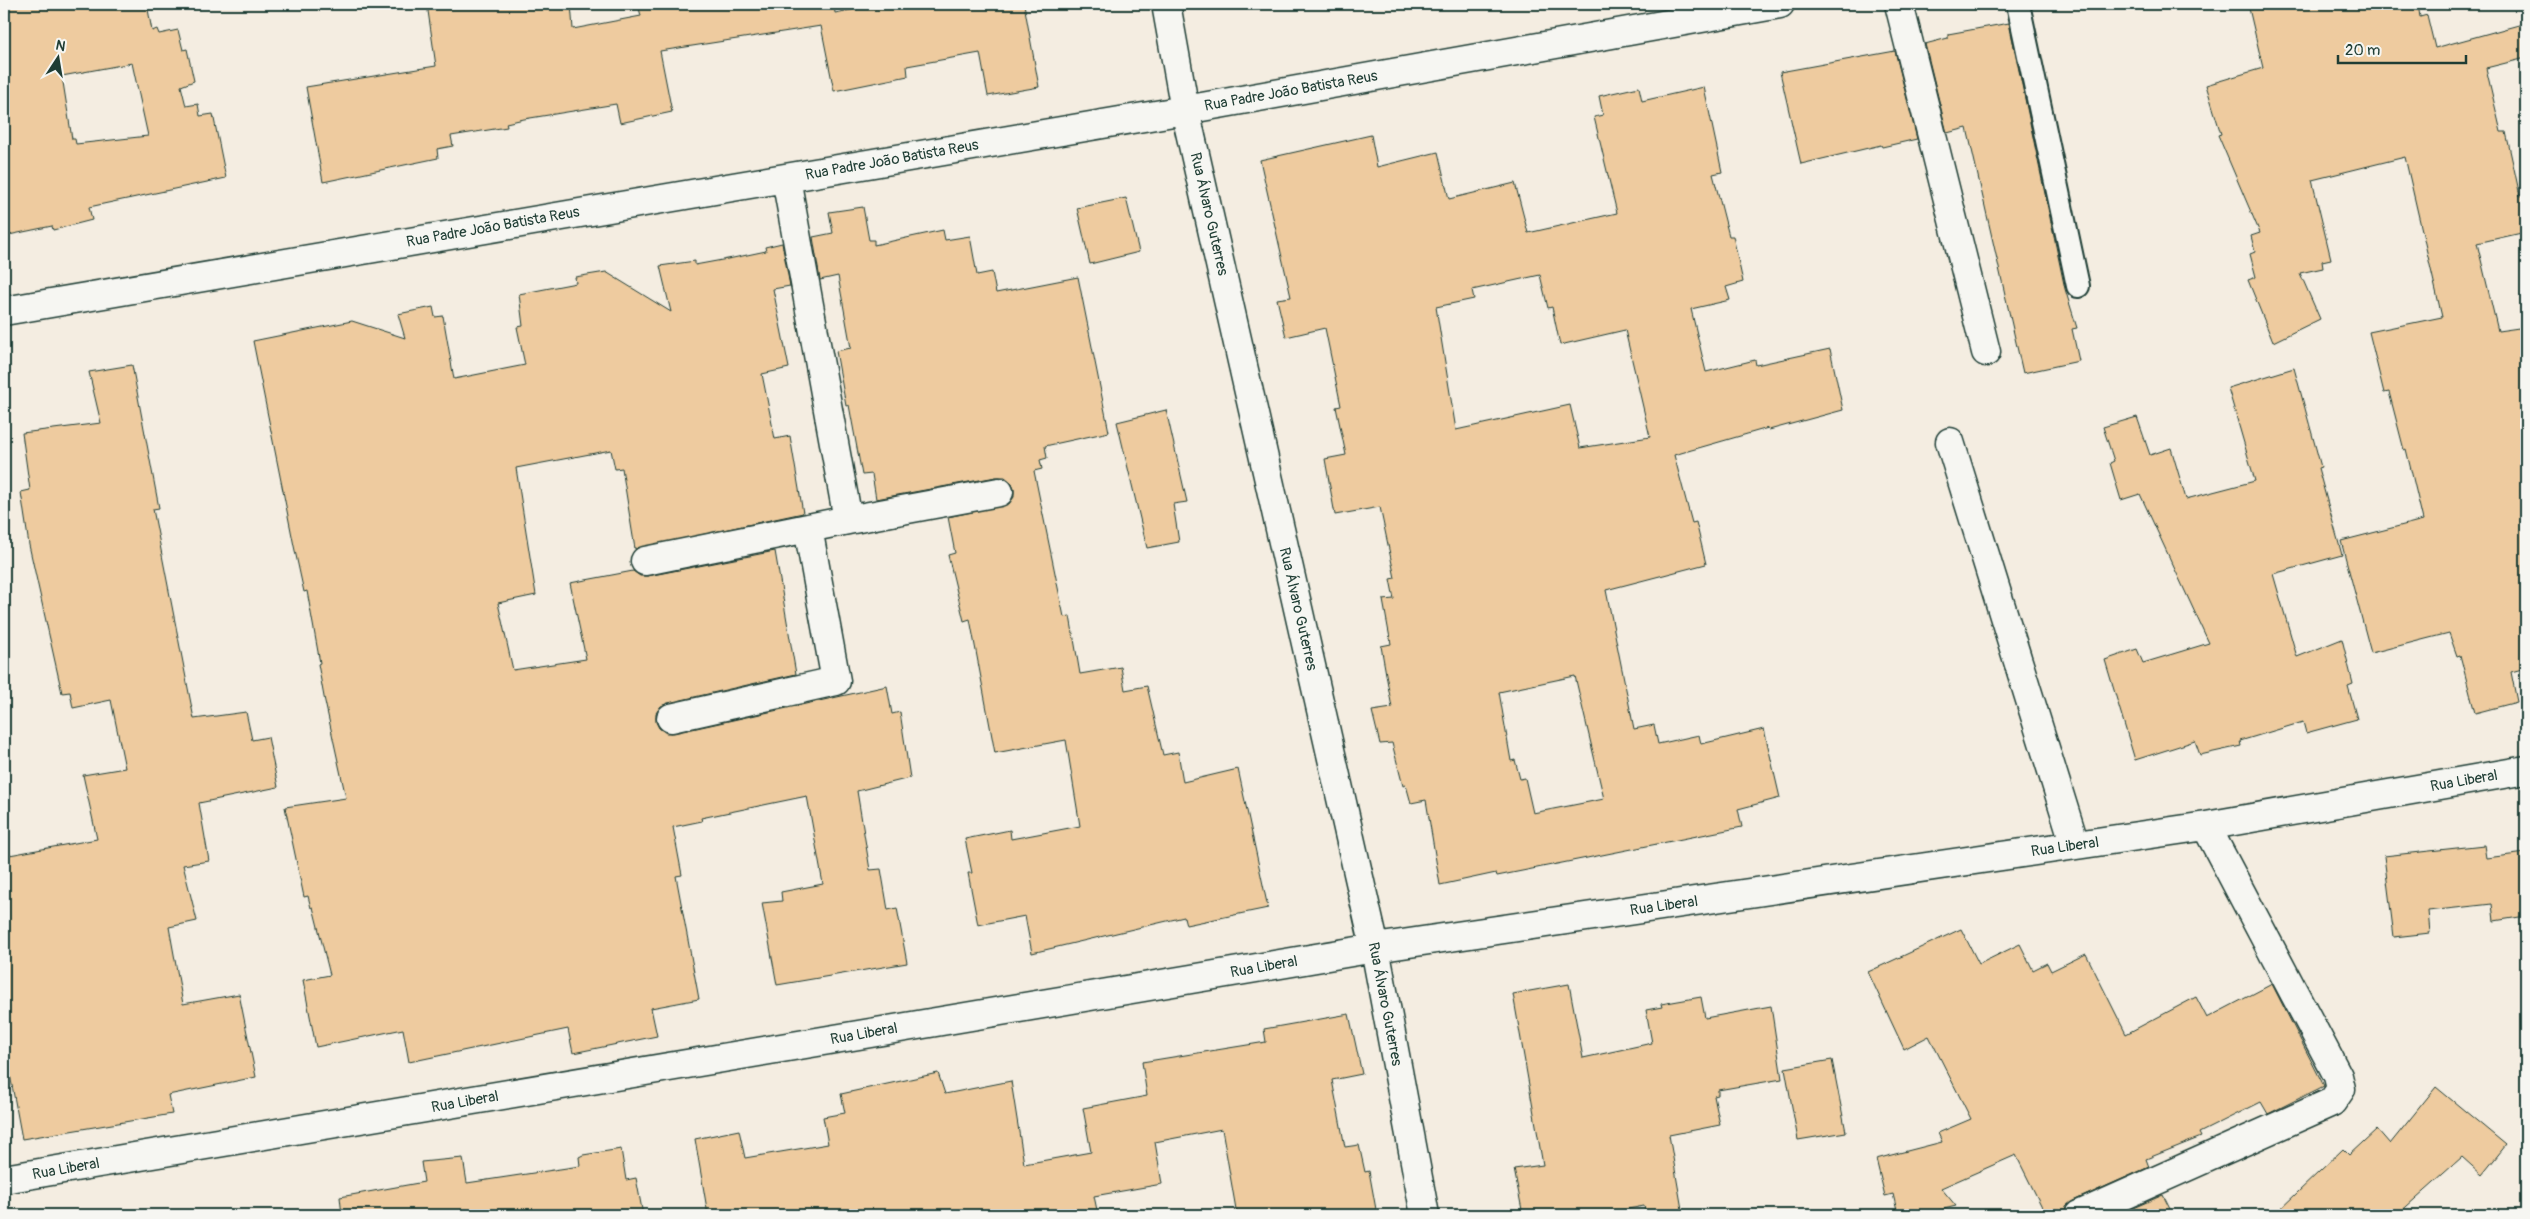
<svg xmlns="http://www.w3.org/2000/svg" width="2530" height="1219" font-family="Pangolin,sans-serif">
<rect width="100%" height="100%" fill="#f4ede1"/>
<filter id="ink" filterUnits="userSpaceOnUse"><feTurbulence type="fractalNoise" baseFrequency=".02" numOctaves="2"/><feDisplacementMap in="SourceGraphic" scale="10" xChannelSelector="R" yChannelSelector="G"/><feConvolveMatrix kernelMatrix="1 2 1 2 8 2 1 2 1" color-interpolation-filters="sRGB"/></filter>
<g filter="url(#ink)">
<path fill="#eecb9f" stroke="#1f3d34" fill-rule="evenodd" d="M4 4H147L152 31 157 29 159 34 178 30 183 50 187 49 194 81 181 86 186 106 198 104 200 116 213 114 226 178 89 207 92 220 53 230 52 226 4 236ZM132 63 148 136 76 144 75 139H72L62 76Z
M427 4H571L573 29 641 16 638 4H834L835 13 882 4H1024L1039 87 988 96 980 53 907 66 908 76 834 91 821 26 660 51 672 112 620 123 616 104 524 119 506 123 507 127 451 136 453 146 437 149 438 158 323 182 306 87 436 66Z
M2248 4H2418L2420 17 2427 15 2435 48 2526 23V58L2486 68 2501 132H2506L2520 196 2526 195V232L2477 243 2498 331 2526 327V668L2511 672 2517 702 2475 713 2460 655 2457 656 2449 633 2371 653 2341 541 2423 520 2406 449 2404 450 2389 392 2384 393 2369 332 2442 317 2405 157 2312 180 2331 259 2322 261 2323 268 2300 273 2320 319 2273 342 2248 280 2256 277 2250 254 2255 252 2251 236 2260 233 2218 135 2221 134 2206 85 2263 68Z
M2009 23 2065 289 2077 328 2072 329 2079 361 2023 373 1967 128 1947 133 1925 44 1948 38V34Z
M1895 51 1917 139 1882 147 1881 145 1801 164 1780 72Z
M1639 87 1642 101 1704 87 1722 172 1713 174 1729 236H1733L1743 282 1726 287 1730 300 1691 309 1706 372 1755 360 1756 365 1830 349 1843 410 1769 430 1768 428 1674 455 1692 523 1696 522 1706 564 1606 590 1634 729 1654 725 1658 744 1699 735 1701 744 1764 729 1780 798 1738 809 1742 827 1497 876 1496 873 1440 885 1426 800 1411 803 1406 785 1403 786 1392 743 1380 744 1372 711 1392 708 1381 646 1391 644 1383 600 1394 599 1390 579 1395 578 1380 507 1335 515 1325 459 1346 455 1336 407 1341 406 1325 328 1286 337 1277 299 1291 297 1260 160 1371 135 1377 167 1438 152 1449 199 1515 183 1528 233 1617 213 1594 117 1603 115 1599 96ZM1540 275 1548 308 1552 307 1560 345 1625 330 1650 437 1580 448 1570 405 1456 430 1436 307 1474 299 1472 290ZM1575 676 1604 799 1533 813 1525 778 1520 779 1515 760 1511 761 1499 692Z
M1126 198 1139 252 1090 264 1077 208Z
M863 207 869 240H874V245L943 230 945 240 970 236 977 275 992 272 996 293 1078 277 1109 432 1045 446 1047 458 1040 460 1042 469 1034 471 1064 617 1070 616 1080 674 1121 667 1125 690 1147 686 1163 755 1178 752 1183 782 1238 769 1268 908 1186 925 1184 917 1032 953 1025 916 978 925 968 873H972L965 839 1010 830 1011 839 1080 826 1066 740 995 753 970 619 964 621 948 555 955 553 948 517 1009 504 1014 497V489L1011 482 1005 477H996L876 499 872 474 862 475 849 405 846 406 836 351 851 348 838 276 820 280 813 237 833 233 829 212Z
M782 243 790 286 773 289 789 368 762 374 775 439 790 436 803 513 635 549 622 468 615 469 611 450 516 468 536 595 498 603 513 670 586 659 570 583 633 571 640 576H648L775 551 796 674 668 703 661 706 656 713V722L659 728 666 733H674L887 686 892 714 900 712 910 778 857 791 870 870 881 869 888 910 897 908 907 963 777 985 762 903 782 901 781 892 823 884 807 796 701 818 702 821 673 827 682 875 676 876 699 999 651 1008 657 1036 573 1053 568 1029 409 1062 403 1029 316 1047 303 980 330 975 313 907 311 908 308 896 304 897 285 807 346 798 324 697 318 664 320 663 307 591 304 592 294 546 253 341 352 321 405 338 398 314 433 307 435 317 443 316 454 379 525 365 517 327 523 326 519 294 576 283 575 277 606 272 671 312 660 266 695 261V265L733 258 766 251 765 247Z
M132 365 159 508 153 509 194 719 246 712 252 740 268 737 278 787 199 803 209 861 183 865 197 921 169 927 183 1004 239 994 256 1077 168 1095 172 1114 22 1139 4 1042V856L97 839 83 775 125 768 111 700 73 708 70 692 62 693 29 545 21 492 30 490 22 433 101 423 89 372Z
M2294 368 2321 467 2318 468 2342 555 2273 574 2297 657 2342 639 2353 684 2348 686 2357 719 2306 733 2303 722 2240 741 2241 746 2200 755 2195 741 2135 760 2105 660 2137 649 2143 663 2209 643 2140 494 2121 500 2110 463 2114 461 2103 427 2137 417 2150 455 2171 448 2186 499 2255 481 2228 388Z
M1166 410 1187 502 1173 504 1179 542 1147 548 1117 422Z
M2484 845 2486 858 2526 853V916L2494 921 2492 904 2428 911 2430 933 2394 937 2384 856Z
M1961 929 1979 964 2020 944 2033 970 2047 963 2051 971 2086 954 2126 1034 2196 997 2207 1018 2272 984 2324 1086 2268 1114 2261 1102 2199 1133 2201 1137 2146 1159 2149 1167 2073 1201 2066 1206 2064 1215H2046L2016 1155 1941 1188 1956 1206 1920 1215H1898L1893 1194 1885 1196 1876 1159 1942 1142 1938 1133 1971 1119 1929 1036 1904 1049 1868 972Z
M1569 984 1583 1058 1652 1043 1646 1010 1662 1007 1661 1004 1701 997 1705 1018 1771 1006 1782 1079 1718 1090V1095L1714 1096 1720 1125 1669 1135 1683 1215H1646L1644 1206 1596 1215H1523L1514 1169 1543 1165 1513 994Z
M1349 1014 1362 1074 1332 1080 1345 1147 1359 1145 1365 1172 1369 1171 1377 1215H1237L1222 1129 1155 1142 1162 1184 1094 1196 1098 1215H708L695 1139 739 1130 745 1158 828 1144 823 1117 845 1113 841 1094 938 1073 945 1094 1011 1081 1024 1164 1091 1152 1083 1108 1147 1096 1142 1062 1266 1042 1264 1029Z
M1832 1060 1846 1132 1798 1140 1785 1068Z
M2436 1087 2506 1145 2482 1175 2462 1157 2397 1215H2274L2343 1149 2349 1155 2377 1129 2390 1144Z
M621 1149 626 1180 636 1178 643 1215H342L340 1197 424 1182 421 1162 463 1158 467 1183 580 1166 579 1157 583 1155Z
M2163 1195 2173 1215H2117Z"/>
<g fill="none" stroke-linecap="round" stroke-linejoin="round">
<g stroke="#1f3d34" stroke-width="26">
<path id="lane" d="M2018 4 2078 286"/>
</g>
<g stroke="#1f3d34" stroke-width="31">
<path id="street" d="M1166 4 1185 110 1375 948 1425 1215
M1899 4 1986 352
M786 178 848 520 999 492
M4 311 1185 110 1780 4
M1950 442 2075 845
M645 561 848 520
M671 718 836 681 808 528
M4 1179 1375 948 2206 826 2526 770
M2079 1215 2332 1102 2341 1089 2338 1076 2206 826"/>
</g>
<use href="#lane" stroke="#f6f6f2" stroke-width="22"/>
<use href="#street" stroke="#f6f6f2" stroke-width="28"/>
</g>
</g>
<g text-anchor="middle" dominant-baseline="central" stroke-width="4" stroke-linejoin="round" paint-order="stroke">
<g font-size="15" fill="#1f3d34" stroke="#f6f6f2">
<text transform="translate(1291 91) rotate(-10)">Rua Padre João Batista Reus</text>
<text transform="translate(892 160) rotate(-10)">Rua Padre João Batista Reus</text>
<text transform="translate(1209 214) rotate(77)">Rua Álvaro Guterres</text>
<text transform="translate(493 227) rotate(-10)">Rua Padre João Batista Reus</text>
<text transform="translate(1298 609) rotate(77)">Rua Álvaro Guterres</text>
<text transform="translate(2464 781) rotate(-10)">Rua Liberal</text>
<text transform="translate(2065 847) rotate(-8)">Rua Liberal</text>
<text transform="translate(1664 906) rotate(-8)">Rua Liberal</text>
<text transform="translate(1264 967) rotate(-10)">Rua Liberal</text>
<text transform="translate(1385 1004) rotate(79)">Rua Álvaro Guterres</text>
<text transform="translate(864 1034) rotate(-10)">Rua Liberal</text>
<text transform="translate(465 1102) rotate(-10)">Rua Liberal</text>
<text transform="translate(66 1169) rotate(-10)">Rua Liberal</text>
</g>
</g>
<rect width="2530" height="1219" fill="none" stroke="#f6f6f2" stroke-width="20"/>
<rect x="10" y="10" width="2510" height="1199" fill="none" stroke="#1f3d34" stroke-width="2" filter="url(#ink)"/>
<g transform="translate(58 58) rotate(12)" stroke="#f6f6f2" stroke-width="4" paint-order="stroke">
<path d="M0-4L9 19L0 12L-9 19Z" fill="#1f3d34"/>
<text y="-8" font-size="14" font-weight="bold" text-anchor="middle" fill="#1f3d34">N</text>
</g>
<path d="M2338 55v8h128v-8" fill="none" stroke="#1f3d34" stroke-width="2.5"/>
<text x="2345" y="55" font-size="15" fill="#1f3d34" stroke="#f6f6f2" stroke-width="4" paint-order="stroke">20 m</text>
</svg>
